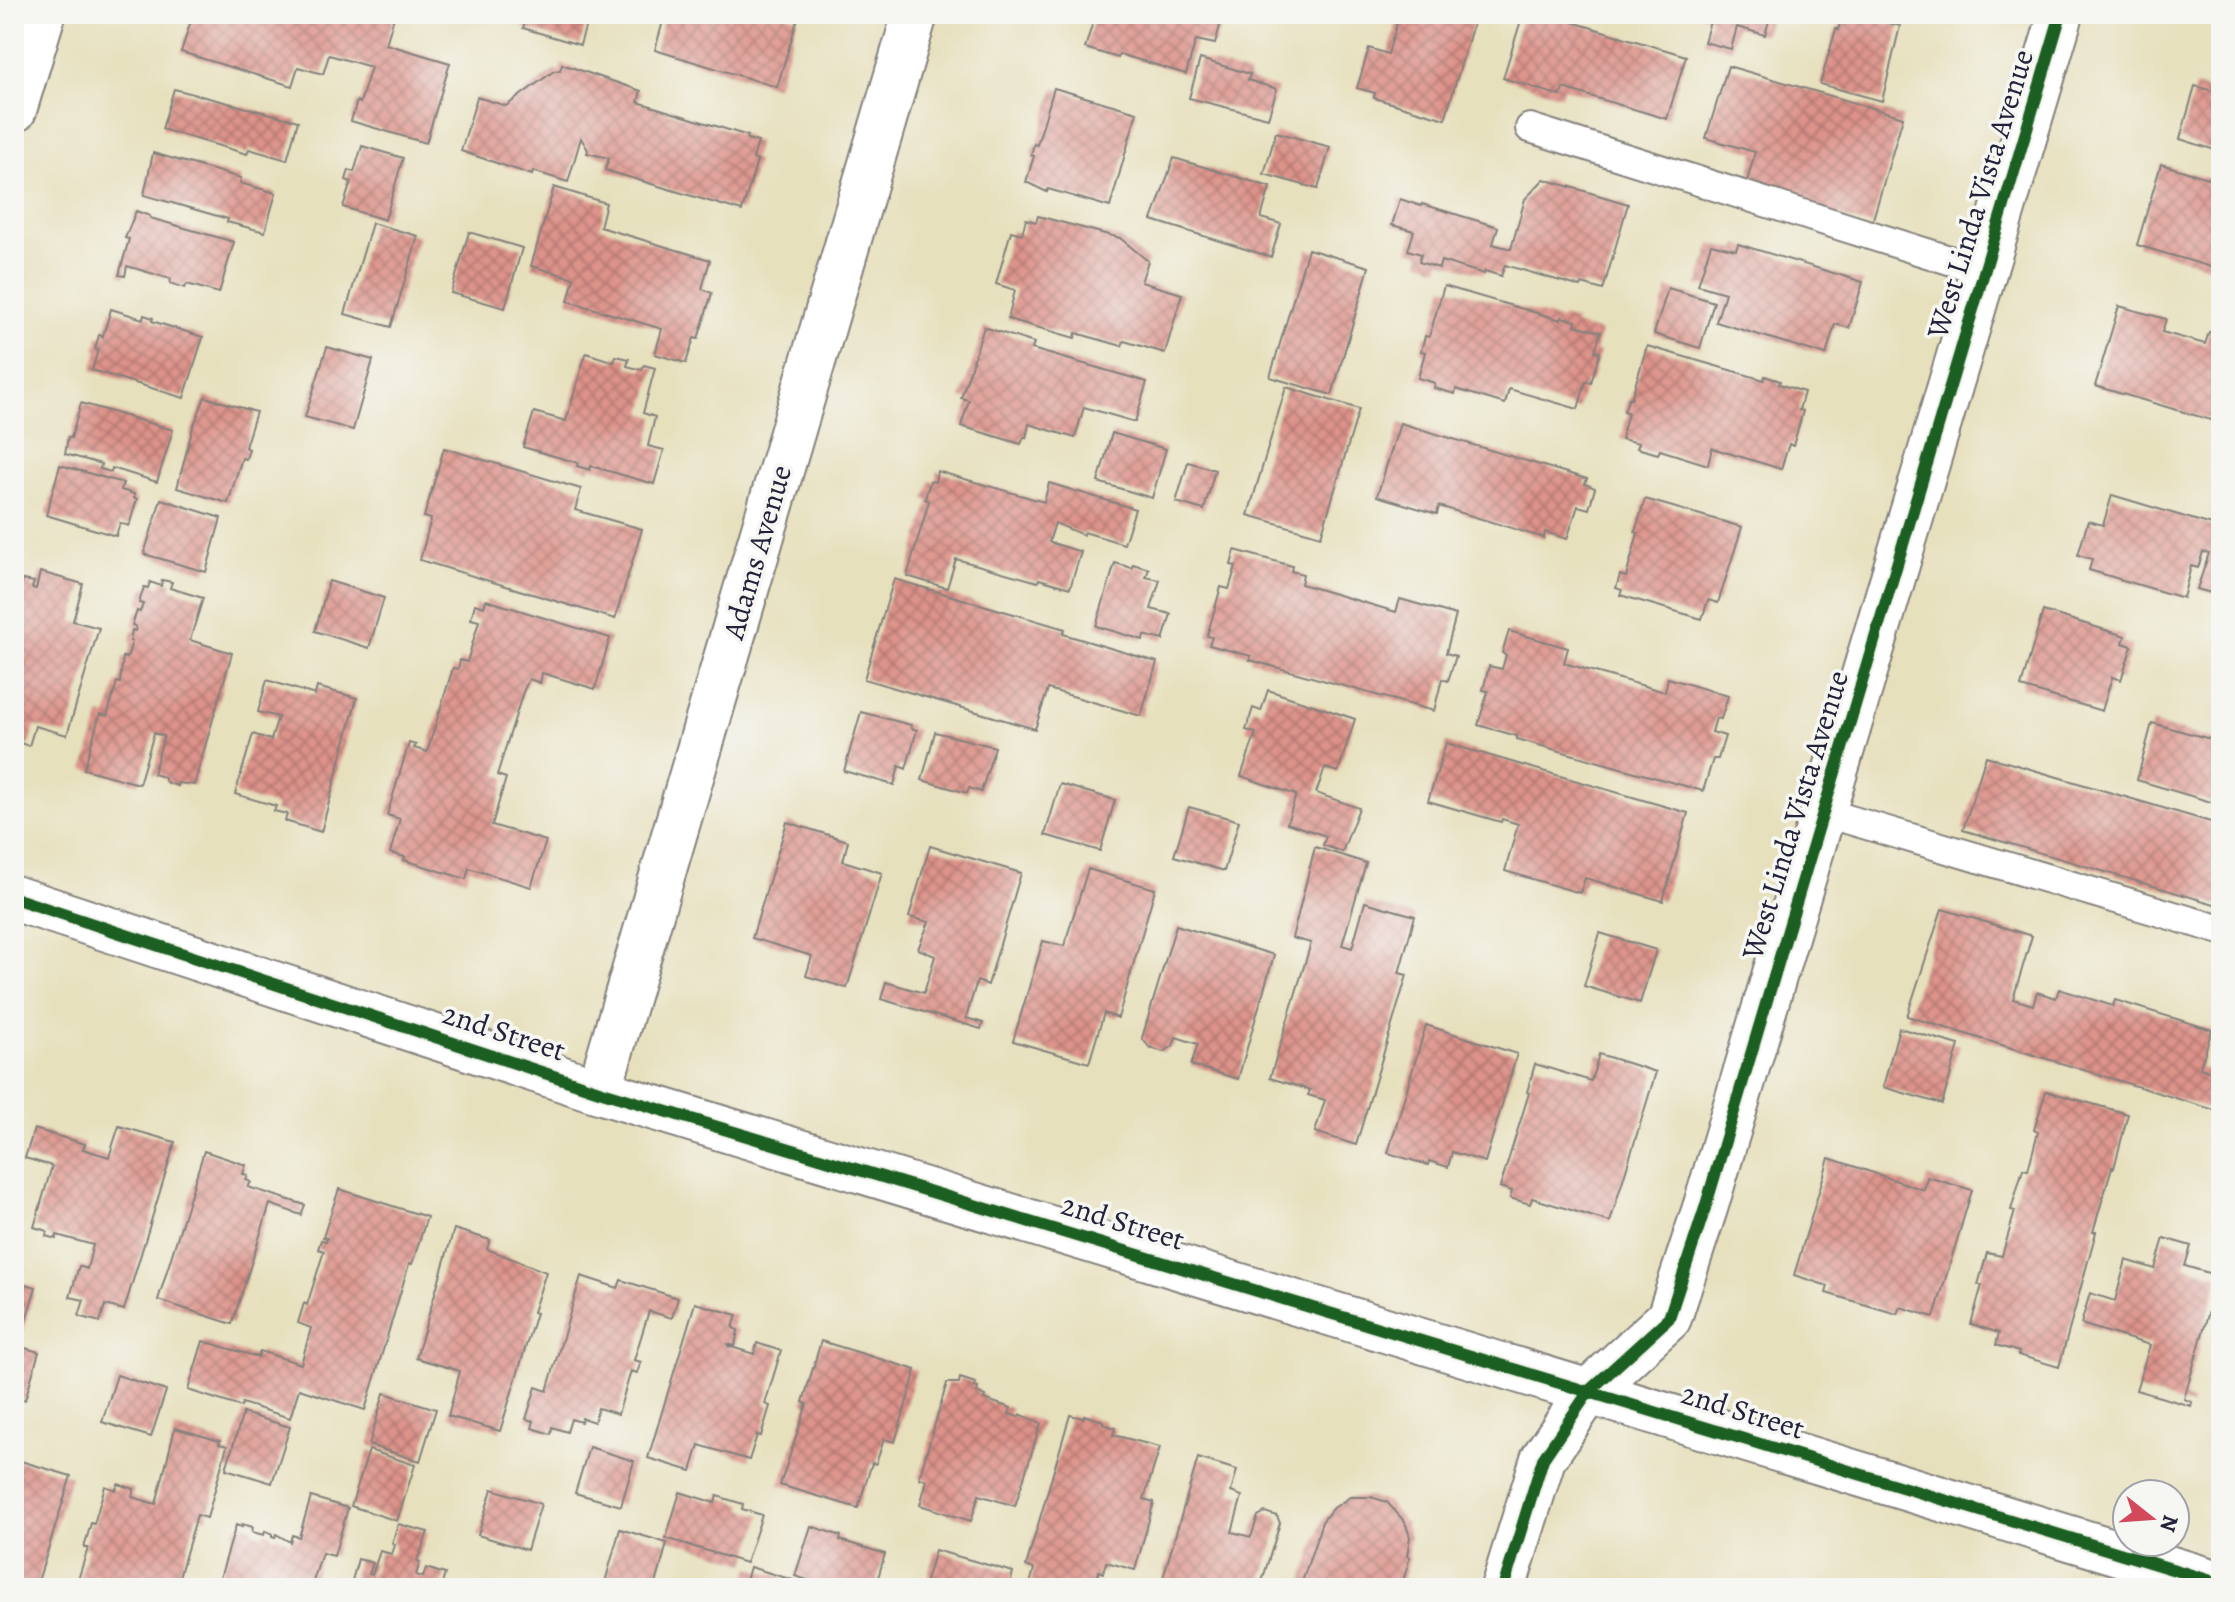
<svg xmlns="http://www.w3.org/2000/svg" width="2235" height="1602" font-family="Alegreya,serif">
<defs>
<pattern id="building-cross-hatch" width="8" height="8" patternUnits="userSpaceOnUse" patternTransform="scale(2)"><rect width="8" height="8" fill="#dd938a"/><path d="M0 0l8 8M0 8l8-8" fill="none" stroke="#b37872"/></pattern>
</defs>
<rect width="100%" height="100%" fill="#f6f6f2"/>
<filter id="ink" filterUnits="userSpaceOnUse"><feTurbulence type="fractalNoise" baseFrequency=".0125" numOctaves="2"/><feDisplacementMap in="SourceGraphic" scale="16" xChannelSelector="R" yChannelSelector="G"/><feConvolveMatrix kernelMatrix="1 2 1 2 8 2 1 2 1" color-interpolation-filters="sRGB"/></filter>
<filter id="wash" filterUnits="userSpaceOnUse"><feTurbulence type="fractalNoise" baseFrequency=".006" numOctaves="4" result="noise"/><feDisplacementMap in="SourceGraphic" scale="32" xChannelSelector="R" yChannelSelector="G"/><feGaussianBlur stdDeviation="1.8" result="paint"/><feColorMatrix in="noise" values="0 0 0 0 0 0 0 0 0 0 0 0 0 0 0 0 0 1.4 0 .05"/><feComposite in="paint" operator="in"/></filter>
<g filter="url(#wash)">
<rect width="100%" height="100%" fill="#e7e0bd"/>
<g id="blocks">
<path fill="url(#building-cross-hatch)" d="M193 14H395L386 44 450 63 426 143 351 121 357 101 360 103 371 67 329 55 323 74 298 67 292 86 181 52Z
M528 14H589L580 45 523 28Z
M665 14H785L798 18 777 87 655 50Z
M1080 14H1205L1222 19 1215 44 1196 40 1186 74 1119 54 1118 58 1085 48 1093 22 1078 19Z
M1393 14H1476L1445 119 1374 98 1375 93 1357 88 1369 48 1388 54 1399 16Z
M1523 14H1546L1686 56 1667 119 1563 88 1561 96 1503 78Z
M1698 14H1771L1765 35 1737 27 1731 49 1704 42 1711 18Z
M1843 14H1855L1900 26 1882 101 1820 84 1836 29 1838 30Z
M1200 59 1250 74 1248 80 1277 89 1268 118 1189 98Z
M562 64 641 91 638 102 748 136 747 139 758 142 753 159 757 161 742 211 605 170 609 158 587 153 588 150 581 138 568 182 533 171 532 175 461 151 477 97 506 106 554 71 560 70Z
M1728 66 1903 117 1871 226 1745 189 1755 152 1706 138Z
M2195 86 2221 93V152L2180 139Z
M1054 88 1137 112 1110 207 1048 189 1047 192 1026 182 1034 156 1031 155 1034 144 1037 145Z
M174 89 298 121 287 160 249 149 247 154 162 129Z
M1276 132 1330 147 1318 189 1264 174Z
M362 146 403 158 385 220 343 207 351 182 346 180 349 170 354 172Z
M153 153 241 178 240 183 276 193 265 232 227 222 228 219 144 195Z
M1174 158 1270 187 1261 218 1281 224 1271 257 1152 220Z
M2161 164 2221 182V270L2137 245Z
M1544 179 1628 204 1603 290 1582 284 1581 287 1505 265 1501 276 1485 271 1484 274 1441 261 1439 268 1419 262 1421 254 1408 250 1414 231 1392 225 1400 199 1421 206 1422 204 1498 227 1493 244 1511 249 1525 199Z
M554 187 606 203 600 227 710 260 702 289 712 293 698 339 694 338 686 363 655 354 662 329 568 301 574 278 531 266Z
M136 211 150 216V218L234 242 219 293 187 284 185 288 170 283 171 279 127 266 125 276 119 275 129 239 125 238Z
M1038 216 1120 238 1148 261 1141 282 1182 294 1165 353 1124 341 1122 346 1076 333 1075 338 1008 319 1015 290 996 284 1011 231 1022 234 1026 219 1036 222Z
M372 223 418 236 391 327 345 314Z
M469 232 522 248 505 308 451 293Z
M1711 244 1736 250 1738 244 1863 282 1849 328 1835 324 1826 355 1716 322 1725 293 1698 285Z
M1308 249 1369 267 1332 395 1270 377Z
M1444 286 1561 320 1562 317 1576 321 1575 325 1601 332 1595 351 1600 352 1591 383 1586 381 1578 409 1509 389 1505 404 1456 389 1455 394 1434 388 1435 383 1418 378 1425 352 1421 351 1425 336 1429 337Z
M1668 288 1714 302 1700 348 1654 334Z
M2119 306 2166 319 2162 332 2205 344 2209 332 2221 335V423L2095 386Z
M111 309 143 319 144 315 153 318 152 321 203 337 184 398 92 370 98 350 95 349 99 335 103 336Z
M984 327 1034 343 1032 349 1147 382 1135 422 1084 407 1075 438 1029 424 1026 438 1024 437 1021 444 961 426 969 400 961 398Z
M1647 346 1764 380 1765 376 1780 381 1779 384 1804 392 1799 410 1803 411 1793 446 1789 444 1781 469 1712 448 1708 465 1660 450 1658 454 1637 448 1639 443 1621 439 1628 413 1624 411 1629 398 1631 399Z
M327 347 373 360 353 430 305 417Z
M586 353 614 362 616 356 629 359 627 366 642 370 644 365 655 368 643 413 655 417 648 446 664 450 654 484 591 466 590 470 577 466 578 463 523 447 534 412 566 421Z
M1286 387 1359 409 1321 536 1248 515Z
M205 397 256 412 245 447 249 449 246 459 242 458 228 503 177 488 193 427Z
M81 403 173 430 157 482 112 468 111 472 100 469 101 464 65 454 68 437 71 438Z
M1400 423 1587 479 1585 484 1595 488 1589 509 1578 506 1567 539 1545 532 1544 538 1439 506 1437 514 1377 496Z
M1112 433 1166 449 1152 498 1098 482Z
M444 448 581 489 575 510 642 529 615 619 420 560 431 519 424 517Z
M1188 462 1215 470 1204 510 1176 502Z
M60 465 123 483 121 490 134 494V498L137 499 129 526 120 523 116 536 46 515Z
M937 471 1044 502 1049 483 1135 509 1124 544 1084 532 1083 535 1055 523 1049 542 1081 552 1070 588 1039 579 1038 582 956 559 947 588 907 576 929 501 925 499 930 481 935 482Z
M2112 495 2215 526 2216 521 2221 523V596L2197 589 2209 553 2203 552 2198 568 2191 566 2183 598 2089 570 2092 559 2078 555 2088 521 2103 525Z
M161 499 221 518 206 572 144 554Z
M1645 499 1742 527 1718 603 1708 600 1702 619 1620 595 1622 590 1616 588 1620 575 1626 577 1638 533 1635 532Z
M1235 550 1292 566 1291 571 1303 574 1301 584 1396 612 1400 599 1456 615 1446 653 1456 656 1448 681 1442 679 1434 711 1250 660 1251 656 1209 645 1212 637 1207 636 1221 587 1229 589 1236 566 1231 565Z
M1115 563 1132 568 1133 564 1149 569 1146 577 1160 580 1151 609 1171 614 1163 640 1144 635 1143 640 1096 626Z
M40 572 83 584 73 621 99 628 67 735 35 726 29 746 14 741V583L21 585 23 580 34 582 32 588 36 589Z
M894 579 1065 629 1063 634 1157 662 1141 716 1048 689 1035 729 864 679Z
M162 580 172 582 170 588 203 598 190 640 232 653 194 785 178 783 177 786 166 782 164 777 153 774 164 736 154 733 139 784 84 769 100 714 107 716 117 682 120 683 123 657 127 658 132 641H130L132 630 135 631 136 627 132 625 137 611 140 612 143 604 139 603 144 587 148 588 150 582 161 586Z
M329 581 384 598 369 648 315 631Z
M486 600 610 638 595 689 542 673 540 683 529 679 523 692 497 775 506 778 492 825 546 841 531 887 469 868 466 879 404 860 405 857 390 853 400 819 387 815 409 743 416 745 414 748 427 752 453 668 458 669 460 660 467 662 479 621 471 619 475 604 484 607Z
M2043 611 2125 636 2123 643 2132 646 2121 680 2112 677 2102 711 2021 687Z
M1509 631 1568 648 1564 663 1665 692 1668 678 1728 696 1721 719 1716 718 1712 732 1725 736 1718 759H1713L1703 791 1517 739V736L1478 725 1488 691 1483 690 1489 666 1502 669 1506 655 1502 653Z
M267 680 315 695 317 687 357 698 321 832 285 821 287 814 274 811 276 806 235 794 253 734 271 740 278 717 258 712Z
M1268 690 1355 719 1338 772 1325 768 1316 793 1359 808 1342 852 1323 845 1326 836 1287 823 1296 795 1241 776 1256 733 1246 730 1253 708 1261 711Z
M861 712 911 725V728L917 730 906 769 899 766 894 785 844 771Z
M2152 723 2221 742V805L2137 780Z
M935 732 995 747 981 792 969 788 967 793 922 780Z
M1446 743 1688 813 1663 901 1585 878 1580 893 1505 871 1518 824 1502 819 1501 822 1428 801Z
M1986 756 2221 825V906L1963 830Z
M1060 784 1115 800 1100 851 1045 835Z
M1189 807 1239 821 1224 871 1174 856Z
M787 822 848 841 843 861 882 873 847 988 806 976 812 956 752 938Z
M930 846 1021 873 988 985 977 981 966 1018 983 1023 981 1029 881 999 886 982 924 993 935 956 918 949 929 922 909 917Z
M1315 847 1366 863 1342 945 1352 948 1365 902 1415 916 1399 973 1407 975 1356 1145 1315 1132 1325 1100 1308 1095 1310 1090 1270 1078 1311 943 1292 938Z
M1088 869 1155 889 1118 1018 1104 1013 1089 1063 1013 1041 1043 941 1064 946Z
M1942 909 2032 936 2013 999 2033 1005 2037 992 2056 998 2059 989 2113 1006 2115 1000 2212 1030 2200 1068 2221 1075V1112L1907 1016Z
M1176 925 1274 955 1238 1079 1191 1065 1198 1044 1176 1037 1173 1046 1163 1052 1149 1047 1142 1038Z
M1600 933 1656 950 1640 1003 1584 986Z
M1426 1025 1517 1054 1485 1162 1452 1152 1448 1167 1429 1161 1428 1165 1388 1153Z
M1899 1028 1959 1045 1942 1104 1883 1087Z
M1599 1054 1656 1072 1610 1222 1532 1198 1530 1204 1510 1198 1512 1191 1500 1187 1529 1093 1527 1092 1535 1064 1591 1081Z
M2046 1091 2128 1114 2114 1168 2112 1167 2093 1232H2096L2059 1367 2018 1355 2019 1352 1996 1345 1999 1333 1971 1324 1982 1285H1978L1987 1253 2002 1256 2015 1211 2011 1210 2023 1169 2028 1170 2038 1132 2034 1130Z
M119 1126 175 1142 124 1310 105 1305 100 1322 79 1316 84 1300 70 1297 79 1266 87 1269 93 1245 57 1235 56 1239 46 1236 47 1231 34 1227 52 1166 25 1158 34 1129 85 1144 83 1149 109 1157Z
M204 1151 246 1165 243 1174 248 1175 246 1180 251 1182 248 1187 305 1205 301 1215 270 1204 232 1324 158 1300Z
M1829 1158 1924 1190 1927 1177 1972 1190 1934 1317 1900 1307 1897 1314 1826 1293 1828 1286 1794 1275Z
M339 1189 427 1217 412 1264H409L365 1410 299 1389 290 1418 242 1403 241 1407 188 1390 203 1341 258 1357 260 1351 301 1364 311 1328 298 1323 304 1303 307 1305 324 1251 318 1249 321 1240 326 1241 327 1238 323 1237Z
M454 1229 490 1240 487 1249 546 1272 533 1312 536 1313 500 1431 448 1416 460 1371 416 1358Z
M2164 1238 2191 1246 2185 1266 2219 1276 2184 1399 2192 1402 2191 1406 2136 1390 2150 1345 2081 1324 2090 1293 2115 1301 2126 1260 2155 1269Z
M581 1276 618 1288 621 1280 678 1298 672 1318 649 1311 634 1360 641 1362 637 1373 631 1371 618 1414 598 1408 594 1422 582 1418 581 1422 571 1419 567 1432 552 1427 551 1434 532 1428 534 1421 526 1419 536 1387 547 1391Z
M14 1281 36 1287 20 1340 14 1338Z
M695 1303 737 1315 733 1328 738 1330 735 1346 728 1344V1346L754 1354 757 1343 781 1351 765 1404 770 1406 761 1436 757 1435 749 1460 699 1445 691 1471 648 1458Z
M821 1341 916 1370 895 1442 884 1439 876 1464 872 1463 858 1508 780 1485 807 1404 803 1402Z
M14 1345 39 1352 25 1400 14 1397Z
M117 1375 166 1391 151 1437 102 1422Z
M960 1378 976 1383 974 1387 978 1388 977 1392 985 1396 984 1399 1011 1408 1009 1414 1019 1417 1020 1414 1041 1423 1015 1506 979 1495 971 1521 920 1505 927 1480 919 1478 947 1383H959Z
M384 1393 436 1409 420 1461 369 1445Z
M243 1413 290 1427 272 1483 226 1469Z
M1070 1415 1083 1418 1084 1415 1103 1421V1424L1115 1428 1113 1435 1160 1447 1144 1499 1154 1502 1135 1570 1106 1562 1103 1573 1099 1571 1093 1588H1029L1034 1569 1026 1566Z
M175 1428 220 1441 219 1444 227 1446 207 1518 197 1515 176 1588 76 1586 88 1548H84L91 1523 94 1524 105 1486 116 1490 118 1484 134 1489 132 1497 156 1504Z
M589 1447 634 1461 621 1506 575 1493Z
M369 1450 415 1465 397 1521 351 1506Z
M1198 1458 1237 1470 1231 1492 1242 1496 1232 1532 1251 1537 1258 1516 1265 1512 1277 1516 1280 1523 1260 1588H1160Z
M14 1459 71 1476 36 1588 14 1585Z
M492 1489 541 1504 527 1550 478 1535Z
M680 1492 715 1503 717 1496 743 1504 742 1509 762 1515 746 1563 666 1538Z
M311 1497 348 1508 334 1556 322 1553 311 1588H217L236 1525 242 1527V1524L253 1527 252 1532 264 1535 265 1531 272 1534V1537L275 1538 276 1534 290 1542 292 1535 299 1537Z
M1350 1497H1371L1387 1502 1405 1522 1410 1537 1407 1556 1410 1557 1401 1588H1300L1322 1522 1331 1510Z
M398 1524 428 1532 417 1561 420 1562 416 1575 423 1577 426 1568 445 1574 442 1584 450 1585 449 1588H350L358 1559 373 1563 369 1574 372 1575 380 1551 392 1554 395 1545 392 1543Z
M811 1526 841 1536 840 1540 885 1554 875 1588H833L795 1576Z
M620 1529 667 1543 655 1588H626L605 1582Z
M935 1550 1013 1572 1009 1588H924Z
M750 1567 796 1581 794 1588H744Z"/>
</g>
</g>
<g filter="url(#ink)">
<use href="#blocks" fill-opacity="0" stroke="#84817c" stroke-width="2"/>
<g fill="none" stroke-linecap="round" stroke-linejoin="round">
<g stroke="#84817c" stroke-width="32">
<path id="service" d="M1530 128 1984 271
M1823 812 2221 930"/>
</g>
<g stroke="#84817c" stroke-width="48">
<path id="minor" d="M14 898 599 1091 2221 1584
M599 1091 915 14
M1503 1588 1543 1459 1589 1391 1669 1318 1706 1205 2061 14"/>
</g>
<g stroke="#84817c" stroke-width="48">
<path id="tertiary" d="M14 110 43 14"/>
</g>
<use href="#service" stroke="#fff" stroke-width="28"/>
<use href="#minor" stroke="#fff" stroke-width="44"/>
<use href="#tertiary" stroke="#fff" stroke-width="44"/>
<g stroke="#f6f6f2" stroke-width="17">
<path id="cycleway" d="M14 898 599 1091 2221 1584
M1503 1588 1543 1459 1589 1391 1669 1318 1706 1205 2061 14"/>
</g>
<use href="#cycleway" stroke="#1b5e20" stroke-width="12"/>
</g>
</g>
<g text-anchor="middle" dominant-baseline="central" stroke-width="7" stroke-linejoin="round" paint-order="stroke">
<g font-size="30" fill="#22223b" stroke="#f6f6f2">
<text transform="translate(1980 194) rotate(-73)">West Linda Vista Avenue</text>
<text transform="translate(757 552) rotate(-74)">Adams Avenue</text>
<text transform="translate(1795 815) rotate(-73)">West Linda Vista Avenue</text>
<text transform="translate(504 1032) rotate(18)">2nd Street</text>
<text transform="translate(1123 1222) rotate(17)">2nd Street</text>
<text transform="translate(1743 1411) rotate(17)">2nd Street</text>
</g>
</g>
<rect width="2235" height="1602" fill="none" stroke="#f6f6f2" stroke-width="48"/>
<g transform="translate(2151 1518) rotate(107)"><circle r="38" fill="#f6f6f2" stroke="#a1a1a9" stroke-width="2"/>
<path d="M0-6L14 30L0 20L-14 30Z" fill="#d1495b"/>
<text y="-12" font-size="22" font-weight="bold" text-anchor="middle" fill="#22223b">N</text>
</g>
</svg>
